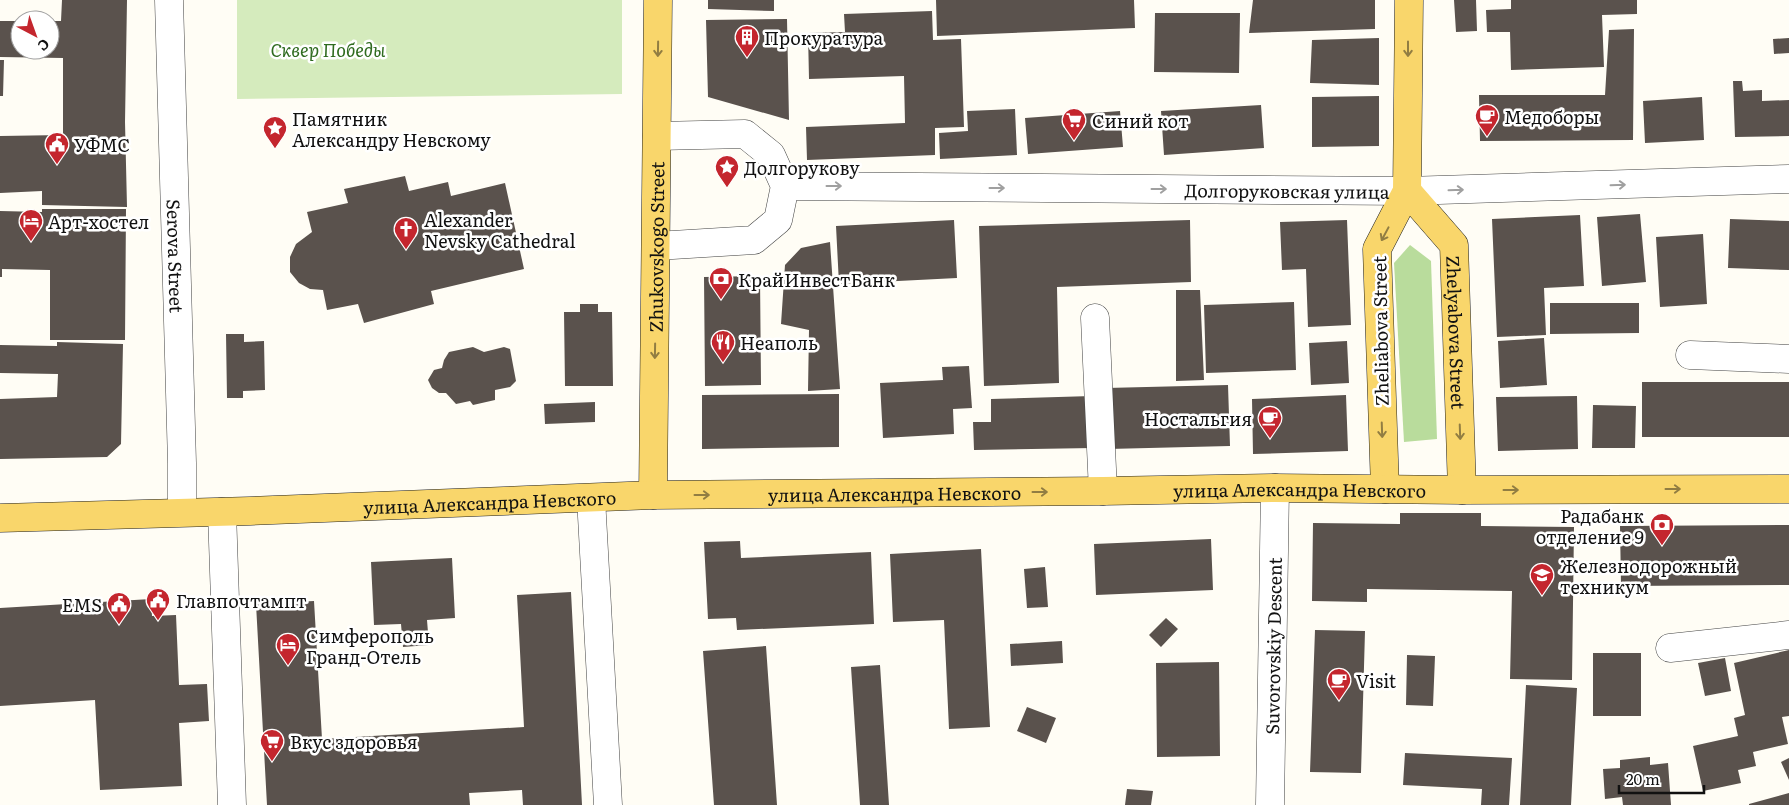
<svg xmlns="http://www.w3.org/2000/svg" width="1789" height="805" font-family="Literata,serif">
<rect width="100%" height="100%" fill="#fffdf5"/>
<path fill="#d5ebbd" d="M237 0H622V94L237 99Z"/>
<path fill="#b9dc9c" d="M1410 245 1431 261 1437 439 1404 442 1394 263Z"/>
<path fill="#5a524d" d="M62 0H127L125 122 127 207 42 205V191L0 193V136L63 135V58L0 57V21H20V50H50V21H61Z
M708 0H774V11L708 9Z
M936 0H1134L1135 28 937 36Z
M1253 0H1375V29L1249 33Z
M1454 0H1476L1477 31 1456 32Z
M1511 0H1637V14L1602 15 1604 67 1511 70 1510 32H1487L1486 10 1511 9Z
M932 11 933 40 961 39 964 127 935 128V155L807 160 806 127 905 123 904 76 809 79 808 33 845 32 844 14Z
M1155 13H1240L1239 73 1154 72Z
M787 19 789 120 708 97 706 20Z
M1634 29 1633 140 1480 141 1479 95H1605L1609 30Z
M1379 38V85L1310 83 1312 40Z
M1789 38V53L1774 54 1773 39Z
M0 60H4L3 96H0Z
M1733 81H1742L1743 91 1762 90V101L1789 100V136L1735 137Z
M1379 96V146L1312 147V97Z
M1702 97 1704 140 1645 143 1643 101Z
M1261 105 1264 148 1164 155 1161 111Z
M1015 109 1017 155 940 159 939 133 968 131 967 111Z
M1120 111 1123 147 1028 154 1025 118Z
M405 176 409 191 448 182 451 196 505 183 524 269 431 291 434 304 364 323 358 304 327 310 323 290 310 289 299 283 290 272V257L296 244 312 232 307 212 348 203 344 189Z
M42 209H126L125 340H50V270L2 269V277H0V211L42 212Z
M1640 214 1646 282 1602 286 1597 217Z
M1580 215 1584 286 1544 288 1546 335 1497 337 1492 219Z
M1730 219 1789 221V270L1728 268Z
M954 220 957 278 839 284 836 226Z
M1190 220 1191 282 1057 287 1059 383 984 386 979 226Z
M1347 220 1351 325 1308 327 1306 269 1282 270 1280 222Z
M1703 234 1707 304 1660 307 1656 237Z
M830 242 840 389 808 391 809 330 781 324 785 265 801 248Z
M760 276 761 385 705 386 704 277Z
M1176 290H1200L1204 380 1176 381Z
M1294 302 1296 370 1206 373 1204 305Z
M1550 303H1639V333L1550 334Z
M580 304H598V312H612L613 386H565L564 312H580Z
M226 334H244V342L264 341 265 390 243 391V398H227Z
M1544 338 1547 385 1500 388 1498 341Z
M1347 341 1349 383 1311 385 1309 343Z
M57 342 123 344 121 444 107 457 0 459V399L57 397 58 374 0 373V345L57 346Z
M473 347 484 352 504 347 510 349 516 381 510 387 495 390V400L473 405 470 401 456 404 446 393H439L432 388 428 380 434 370 442 368 444 360 449 352Z
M969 366 972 408 953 409 954 434 883 438 880 383 943 380 942 367Z
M1642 382H1789V437H1642Z
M1228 385 1230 446 1108 449 1106 388Z
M839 394V447L702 449V395Z
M1346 395 1348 451 1253 454 1252 399Z
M1092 396 1093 448 974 450 973 422H991V399Z
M1577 396 1578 449 1498 451 1496 397Z
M595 402V422L545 424 544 404Z
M1593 405 1636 406 1635 448H1592Z
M1400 513H1481V526L1574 527 1572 680 1510 679 1512 591 1367 589V602L1312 601 1313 523 1400 524Z
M1789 525V585L1621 586 1620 526Z
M1211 539 1213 590 1096 595 1094 544Z
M740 541 741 558 871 552 874 624 737 630 736 618 708 619 704 542Z
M981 549 990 727 949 729 944 620 893 622 890 554Z
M452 558 455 618 427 620 429 645 403 647 401 624 374 625 371 562Z
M1045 567 1048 607 1027 608 1024 569Z
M571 592 582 805H523L522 790 469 793 470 805H267L256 604 314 601 322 739 524 727 517 595Z
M151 599 152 616 176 615 179 685 207 684 209 721 179 723 182 786 100 790 95 700 0 706V608Z
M1166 618 1178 629 1161 647 1149 635Z
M1315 630 1365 631 1361 773 1310 772Z
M1062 641 1063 663 1011 666 1010 644Z
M766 646 777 805H714L703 651Z
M1789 650V716L1782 717 1788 744 1753 752 1756 766 1738 770 1741 783 1703 791 1693 746 1738 736 1734 718 1745 715 1734 663Z
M1593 653H1641V716H1593Z
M1407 655 1435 656 1433 706 1406 705Z
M1725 658 1731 691 1705 696 1698 663Z
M1219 662 1220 756 1157 757 1156 663Z
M880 665 889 805H860L851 667Z
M1526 685 1577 688 1571 805H1520Z
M1027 707 1056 718 1046 743 1017 731Z
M1405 753 1512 758 1509 805H1481L1482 789 1403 785Z
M1650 757V765L1668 763 1671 805H1623L1622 797 1605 799 1603 769 1620 768V760Z
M1789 758V780L1781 762Z
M1127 789 1153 791 1151 805H1125Z
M1789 793V805H1749V804Z"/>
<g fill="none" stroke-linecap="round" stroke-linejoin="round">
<g stroke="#444" stroke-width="29">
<g id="minor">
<path id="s1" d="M169 0 182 463V512"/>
<path id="s2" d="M785 186 1407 191 1789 179"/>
<path d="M656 246 754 240 778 220 785 186 771 155 745 134 657 136"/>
<path d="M1095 318 1103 491"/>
<path d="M1690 355 1789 359"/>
<path d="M591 498 608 805"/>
<path d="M222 512 232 805"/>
<path d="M1670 648 1789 635"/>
<path id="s3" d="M1270 805 1275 488"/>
</g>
</g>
<g stroke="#222" stroke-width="29">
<g id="major">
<path id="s4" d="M1407 191 1454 245 1462 490"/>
<path d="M1385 489 1377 249 1407 191 1409 0"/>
<path id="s5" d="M653 495 658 0"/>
<path id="s6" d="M0 518 250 511 653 495 1103 491 1275 488 1462 490 1789 489"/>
</g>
</g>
<use href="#minor" stroke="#fff" stroke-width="28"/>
<use href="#major" stroke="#f9d66b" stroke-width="28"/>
</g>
<defs><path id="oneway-shaft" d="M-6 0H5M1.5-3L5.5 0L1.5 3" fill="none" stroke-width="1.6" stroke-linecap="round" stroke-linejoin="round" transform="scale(1.25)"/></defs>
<g stroke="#917d42">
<use href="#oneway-shaft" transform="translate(658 49) rotate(91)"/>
<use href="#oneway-shaft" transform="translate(1408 49) rotate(90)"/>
<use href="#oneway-shaft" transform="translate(1385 234) rotate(118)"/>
<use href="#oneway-shaft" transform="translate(655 351) rotate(91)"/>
<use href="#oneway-shaft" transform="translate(1382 430) rotate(88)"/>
<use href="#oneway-shaft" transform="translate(1460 432) rotate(88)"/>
<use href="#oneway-shaft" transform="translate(1673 489)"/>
<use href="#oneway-shaft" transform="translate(1511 490)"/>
<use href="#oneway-shaft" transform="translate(1040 492)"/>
<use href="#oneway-shaft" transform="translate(702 495)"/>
</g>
<g stroke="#a0a0a0">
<use href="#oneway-shaft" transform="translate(1618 185) rotate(-2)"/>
<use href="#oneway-shaft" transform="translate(834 186)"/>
<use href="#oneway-shaft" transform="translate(997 188)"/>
<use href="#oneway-shaft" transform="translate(1159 189)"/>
<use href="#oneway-shaft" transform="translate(1456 190) rotate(-2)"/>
</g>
<defs>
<g id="building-pin" transform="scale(1.25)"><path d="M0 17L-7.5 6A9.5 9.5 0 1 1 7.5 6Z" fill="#c4262e" stroke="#fff"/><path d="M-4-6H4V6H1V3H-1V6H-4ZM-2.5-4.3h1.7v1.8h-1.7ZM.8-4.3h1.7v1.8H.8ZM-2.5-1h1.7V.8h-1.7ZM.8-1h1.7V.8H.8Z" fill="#fff"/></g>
<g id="cafe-pin" transform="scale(1.25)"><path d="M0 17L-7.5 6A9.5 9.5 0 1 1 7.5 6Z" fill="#c4262e" stroke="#fff"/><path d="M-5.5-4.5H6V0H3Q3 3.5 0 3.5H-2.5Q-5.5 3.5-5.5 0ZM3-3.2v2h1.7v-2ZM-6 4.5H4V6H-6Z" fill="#fff"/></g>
<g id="supermarket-pin" transform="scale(1.25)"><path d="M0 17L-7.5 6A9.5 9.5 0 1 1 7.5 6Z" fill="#c4262e" stroke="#fff"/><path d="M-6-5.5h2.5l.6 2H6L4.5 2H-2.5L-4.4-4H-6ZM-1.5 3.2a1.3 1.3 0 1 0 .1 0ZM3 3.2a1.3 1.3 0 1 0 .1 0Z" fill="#fff"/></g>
<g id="sight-pin" transform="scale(1.25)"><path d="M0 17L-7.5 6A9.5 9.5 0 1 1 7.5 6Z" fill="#c4262e" stroke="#fff"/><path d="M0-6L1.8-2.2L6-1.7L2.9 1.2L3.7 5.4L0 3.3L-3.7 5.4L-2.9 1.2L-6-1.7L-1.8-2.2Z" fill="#fff"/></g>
<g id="civic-pin" transform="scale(1.25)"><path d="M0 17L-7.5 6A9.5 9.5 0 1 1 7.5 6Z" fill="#c4262e" stroke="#fff"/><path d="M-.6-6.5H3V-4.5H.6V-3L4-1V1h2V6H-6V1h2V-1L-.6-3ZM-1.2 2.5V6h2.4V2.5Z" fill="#fff"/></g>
<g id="hotel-pin" transform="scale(1.25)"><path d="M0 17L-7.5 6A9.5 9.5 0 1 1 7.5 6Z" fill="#c4262e" stroke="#fff"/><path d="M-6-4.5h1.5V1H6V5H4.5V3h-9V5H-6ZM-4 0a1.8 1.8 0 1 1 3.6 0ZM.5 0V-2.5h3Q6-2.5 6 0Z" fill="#fff"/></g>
<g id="church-pin" transform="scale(1.25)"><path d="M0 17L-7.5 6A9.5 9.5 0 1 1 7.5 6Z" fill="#c4262e" stroke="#fff"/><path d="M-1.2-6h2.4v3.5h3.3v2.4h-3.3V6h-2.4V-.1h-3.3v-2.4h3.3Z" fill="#fff"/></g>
<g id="bank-pin" transform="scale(1.25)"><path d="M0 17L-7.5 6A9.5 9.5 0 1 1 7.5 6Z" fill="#c4262e" stroke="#fff"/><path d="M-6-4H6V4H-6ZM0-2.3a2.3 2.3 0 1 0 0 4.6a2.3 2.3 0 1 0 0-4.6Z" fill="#fff"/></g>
<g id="restaurant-pin" transform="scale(1.25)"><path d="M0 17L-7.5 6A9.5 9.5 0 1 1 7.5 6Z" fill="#c4262e" stroke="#fff"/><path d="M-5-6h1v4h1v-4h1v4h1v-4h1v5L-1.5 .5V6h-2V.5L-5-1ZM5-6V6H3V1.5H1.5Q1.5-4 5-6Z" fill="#fff"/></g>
<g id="university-pin" transform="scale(1.25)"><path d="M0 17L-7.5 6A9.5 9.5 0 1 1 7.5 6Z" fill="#c4262e" stroke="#fff"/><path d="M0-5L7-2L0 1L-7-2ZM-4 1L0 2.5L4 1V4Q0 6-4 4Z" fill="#fff"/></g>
</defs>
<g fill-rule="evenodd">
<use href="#building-pin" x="747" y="37"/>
<use href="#cafe-pin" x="1487" y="116"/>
<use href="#supermarket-pin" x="1074" y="120"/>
<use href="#sight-pin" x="275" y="128"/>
<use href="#civic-pin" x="57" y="144"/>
<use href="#sight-pin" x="727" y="167"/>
<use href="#hotel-pin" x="31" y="221"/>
<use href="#church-pin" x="406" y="229"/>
<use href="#bank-pin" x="721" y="279"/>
<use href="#restaurant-pin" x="723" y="342"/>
<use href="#cafe-pin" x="1270" y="418"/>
<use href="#bank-pin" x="1662" y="525"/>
<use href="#university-pin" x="1542" y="575"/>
<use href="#civic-pin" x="158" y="600"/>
<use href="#civic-pin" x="119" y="604"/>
<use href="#hotel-pin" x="288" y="645"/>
<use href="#cafe-pin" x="1339" y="680"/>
<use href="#supermarket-pin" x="272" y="741"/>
</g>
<g text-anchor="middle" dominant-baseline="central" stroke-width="5" stroke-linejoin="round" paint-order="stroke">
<g font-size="18" fill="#111" stroke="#fff" text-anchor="start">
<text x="764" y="37">Прокуратура</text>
<text x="1504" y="116">Медоборы</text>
<text x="292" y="118">Памятник<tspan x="292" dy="21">Александру Невскому</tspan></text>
<text x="1092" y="120">Синий кот</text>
<text x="74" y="144">УФМС</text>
<text x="744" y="167">Долгорукову</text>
<text x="424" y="219">Alexander<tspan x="424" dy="21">Nevsky Cathedral</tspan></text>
<text x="48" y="221">Арт-хостел</text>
<text x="738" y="279">КрайИнвестБанк</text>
<text x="740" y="342">Неаполь</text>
<text x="1252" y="418" text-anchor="end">Ностальгия</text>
<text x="1644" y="515" text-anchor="end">Радабанк<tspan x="1644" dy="21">отделение 9</tspan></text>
<text x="1560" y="565">Железнодорожный<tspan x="1560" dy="21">техникум</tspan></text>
<text x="176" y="600">Главпочтампт</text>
<text x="102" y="604" text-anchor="end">EMS</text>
<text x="306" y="635">Симферополь<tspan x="306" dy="21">Гранд-Отель</tspan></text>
<text x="1356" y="680">Visit</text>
<text x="290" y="741">Вкус здоровья</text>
</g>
<g font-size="18" font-style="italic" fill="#2f6b1f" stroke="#fff">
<text x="328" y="49">Сквер Победы</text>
</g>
<g font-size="18" fill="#111" stroke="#fff">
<text stroke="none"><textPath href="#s2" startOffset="502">Долгоруковская улица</textPath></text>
<text stroke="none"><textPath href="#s5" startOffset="248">Zhukovskogo Street</textPath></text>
<text stroke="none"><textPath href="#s1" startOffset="256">Serova Street</textPath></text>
<text transform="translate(1380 331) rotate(-91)">Zheliabova Street</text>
<text stroke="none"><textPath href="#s4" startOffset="159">Zhelyabova Street</textPath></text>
<text stroke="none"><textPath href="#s6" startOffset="1300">улица Александра Невского</textPath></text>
<text stroke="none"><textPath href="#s6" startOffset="895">улица Александра Невского</textPath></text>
<text stroke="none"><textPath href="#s6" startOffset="490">улица Александра Невского</textPath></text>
<text stroke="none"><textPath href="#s3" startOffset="159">Suvorovskiy Descent</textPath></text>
</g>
</g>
<g transform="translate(35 35) rotate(139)"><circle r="24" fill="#ffffff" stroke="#a0a0a0"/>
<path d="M0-4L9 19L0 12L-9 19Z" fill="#c4262e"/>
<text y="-8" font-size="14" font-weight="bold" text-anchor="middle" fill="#111111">С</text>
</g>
<path d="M1619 785v8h85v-8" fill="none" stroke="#111111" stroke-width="2.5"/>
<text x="1626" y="785" font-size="15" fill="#111111" stroke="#ffffff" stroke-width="4" paint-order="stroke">20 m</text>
</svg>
